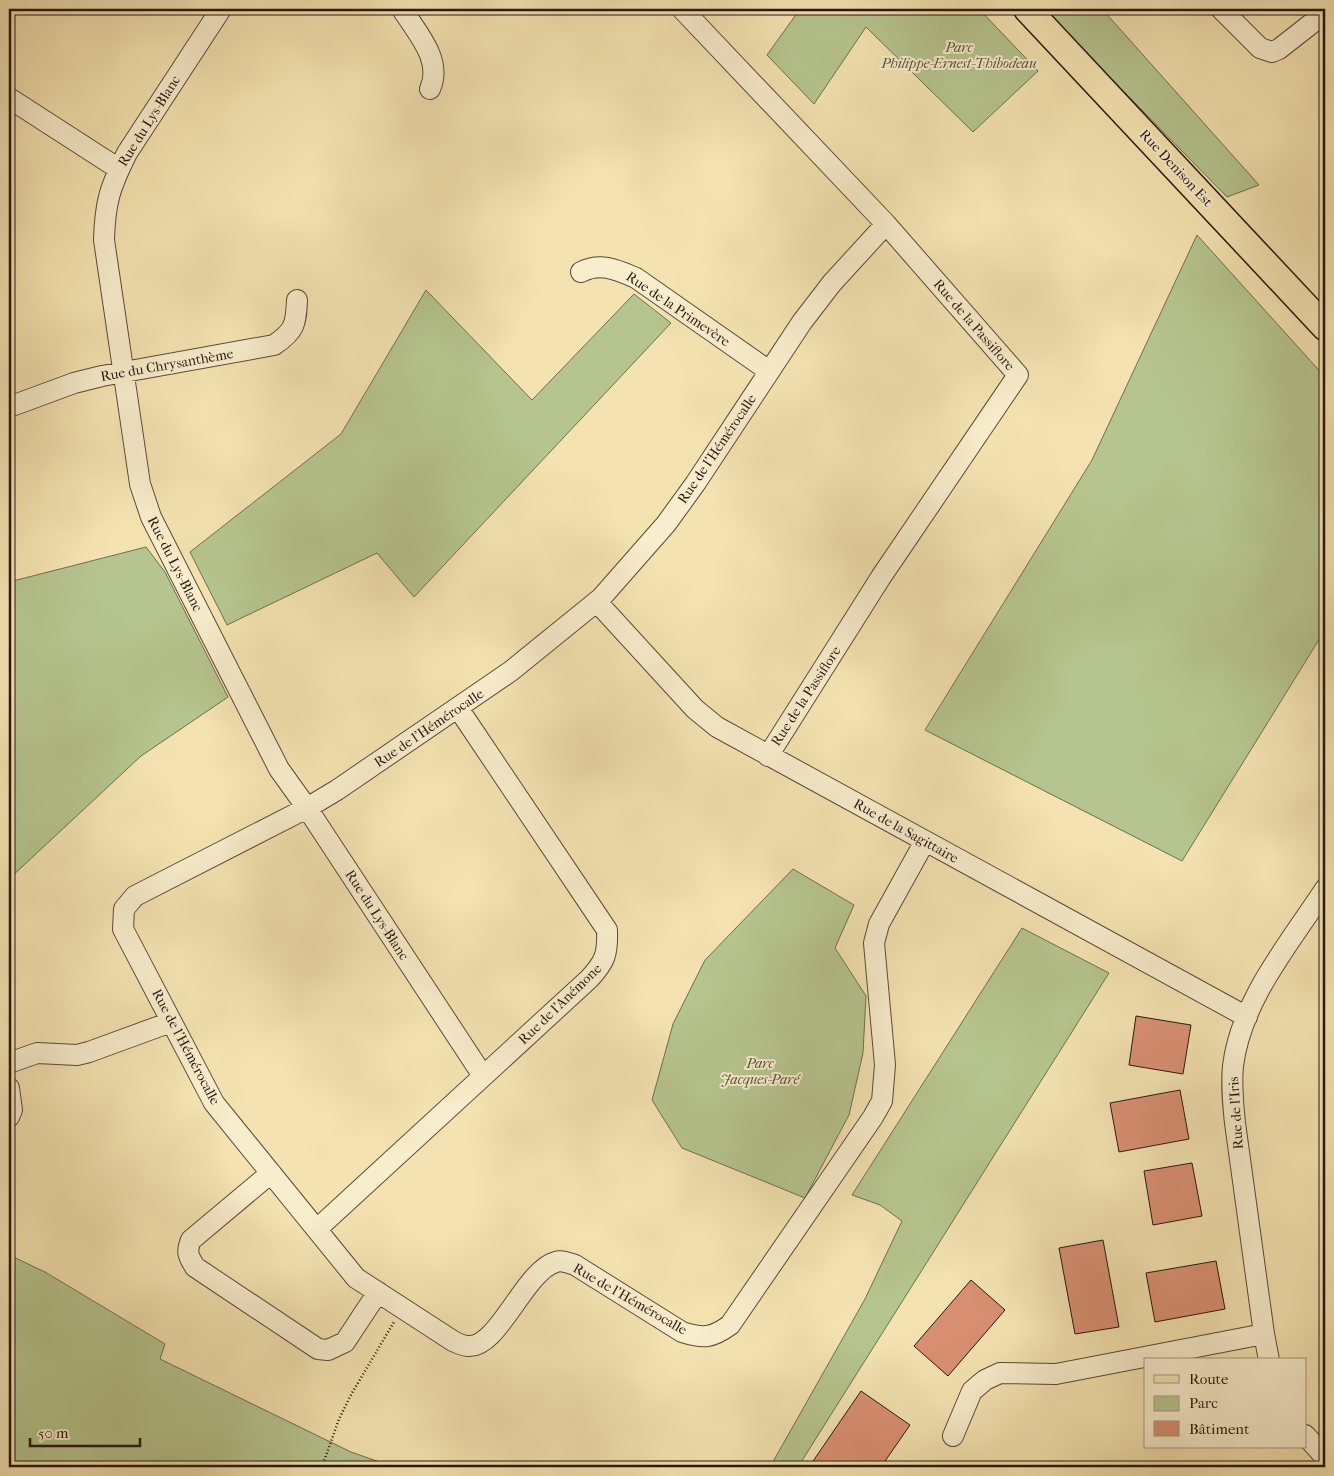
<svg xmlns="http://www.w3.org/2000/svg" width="1334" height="1476" font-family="'IM FELL French Canon',serif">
<rect width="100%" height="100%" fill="#f4e3b1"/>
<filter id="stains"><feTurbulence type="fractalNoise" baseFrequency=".004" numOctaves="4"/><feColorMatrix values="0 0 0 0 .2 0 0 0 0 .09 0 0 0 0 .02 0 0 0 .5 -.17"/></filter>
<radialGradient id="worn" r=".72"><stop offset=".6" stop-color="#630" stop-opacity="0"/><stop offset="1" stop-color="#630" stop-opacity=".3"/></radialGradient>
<path fill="#b6c58f" stroke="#6e6e50" d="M800 9H979L1038 71 973 132 866 27 814 104 767 55Z
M1043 9H1102L1259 185 1227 197Z
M1197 235 1325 377V630L1182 861 925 730 1092 460Z
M426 290 532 400 634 294 671 323 414 597 377 553 227 625 190 552 341 434Z
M146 547 165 572 228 697 141 756 9 879V582Z
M793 869 854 905 835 948 866 996 863 1053 849 1115 805 1198 682 1148 652 1100 673 1024 705 960Z
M1022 928 1109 973 798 1467H770L865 1299 902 1221 880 1205 852 1195Z
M9 1255 45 1272 165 1344 160 1359 351 1452 394 1467H9Z"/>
<path fill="#da9173" stroke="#271710" d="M1136 1016 1191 1025 1183 1074 1129 1065Z
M1180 1090 1189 1139 1119 1152 1110 1103Z
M1192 1163 1202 1216 1153 1225 1144 1171Z
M1103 1240 1119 1327 1075 1334 1059 1248Z
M1216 1261 1225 1309 1155 1322 1146 1273Z
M971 1280 1005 1310 948 1376 914 1346Z
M861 1391 910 1425 881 1467H809Z"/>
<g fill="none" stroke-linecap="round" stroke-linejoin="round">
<g stroke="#5a4a38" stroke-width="22">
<path id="minor" d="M221 9 127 153C110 187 105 202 104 240L140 484 151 517 279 769 307 808 483 1076
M402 9C417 33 443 60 430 89
M682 9 886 224 1018 375 881 577 768 756
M1221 9 1260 48 1272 52 1279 49 1316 20
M9 98 119 169
M886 224 832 283 802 322 695 484 666 524 601 598 511 671 337 790 307 808 135 896 124 909 123 929 214 1103 356 1278 453 1341C457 1343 463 1346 468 1346 498 1349 525 1270 556 1262 561 1260 569 1263 575 1265L682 1332C704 1339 712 1338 730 1325L873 1117 882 1101 885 1065 874 943 879 924 925 841
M581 272C601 262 617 270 636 278L769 371
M9 407 74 383 102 376 274 345C295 331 296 324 297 300
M597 602 695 709 717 727 1247 1017
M9 1063 37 1053 77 1055 89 1052 171 1022
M9 1088 12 1110 9 1117
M271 1173 191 1240C186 1252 188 1256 195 1267L318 1349 328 1350 345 1342 378 1292
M317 1229 589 979C605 962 608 954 607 930L458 708
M1269 1360 1264 1334 1235 1123C1233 1104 1231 1085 1233 1066 1241 1000 1290 943 1325 889
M1305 1435 1325 1457
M953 1436 972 1391 985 1380 1000 1373 1056 1374 1264 1334"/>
</g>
<g stroke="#271710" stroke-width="29">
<path id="major" d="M1027 9 1325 327"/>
</g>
<path stroke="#271710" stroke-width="2.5" stroke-dasharray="1 2.5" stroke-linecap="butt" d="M322 1467 339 1419 352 1393 394 1322"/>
<use href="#minor" stroke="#f8edcc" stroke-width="20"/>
<use href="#major" stroke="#f4e3b1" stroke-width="26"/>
</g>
<g text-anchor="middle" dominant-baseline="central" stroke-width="4" stroke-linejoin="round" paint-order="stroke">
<g font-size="14" font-style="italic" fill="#59543c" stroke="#f8edcc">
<text x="959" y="47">Parc<tspan x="959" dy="16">Philippe-Ernest-Thibodeau</tspan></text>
<text x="760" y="1063">Parc<tspan x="760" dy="16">Jacques-Paré</tspan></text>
</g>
<g font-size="14" fill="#271710" stroke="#f8edcc">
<text transform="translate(149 121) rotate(-58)">Rue du Lys-Blanc</text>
<text transform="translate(1176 168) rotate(47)">Rue Denison Est</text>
<text transform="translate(678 309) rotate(34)">Rue de la Primevère</text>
<text transform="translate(974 325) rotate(49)">Rue de la Passiflore</text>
<text transform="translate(167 365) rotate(-10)">Rue du Chrysanthème</text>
<text transform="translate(717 449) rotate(-56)">Rue de l'Hémérocalle</text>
<text transform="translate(175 564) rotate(63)">Rue du Lys-Blanc</text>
<text transform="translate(806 696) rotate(-57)">Rue de la Passiflore</text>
<text transform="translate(429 728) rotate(-34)">Rue de l'Hémérocalle</text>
<text transform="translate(906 831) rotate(29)">Rue de la Sagittaire</text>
<text transform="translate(377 915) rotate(57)">Rue du Lys-Blanc</text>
<text transform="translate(560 1004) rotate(-44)">Rue de l'Anémone</text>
<text transform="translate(186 1047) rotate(62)">Rue de l'Hémérocalle</text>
<text transform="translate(1236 1113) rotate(-94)">Rue de l'Iris</text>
<text transform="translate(630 1299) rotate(30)">Rue de l'Hémérocalle</text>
</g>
</g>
<rect width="1334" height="1476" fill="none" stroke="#f4e3b1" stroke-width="30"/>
<rect x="10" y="10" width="1314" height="1456" fill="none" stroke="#271710" stroke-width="2.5"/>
<rect x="15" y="15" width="1304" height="1446" fill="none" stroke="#271710"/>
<rect x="1144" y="1358" width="162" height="90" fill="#f8edcc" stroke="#a49781"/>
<rect x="1154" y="1375" width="25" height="8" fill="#f4e3b1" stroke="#a49781"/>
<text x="1189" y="1384" font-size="15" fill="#271710">Route</text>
<rect x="1154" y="1396" width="25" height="15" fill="#b6c58f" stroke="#a49781"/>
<text x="1189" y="1408" font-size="15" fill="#271710">Parc</text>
<rect x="1154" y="1421" width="25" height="15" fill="#da9173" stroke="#a49781"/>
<text x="1189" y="1434" font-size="15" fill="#271710">Bâtiment</text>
<path d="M30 1438v8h110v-8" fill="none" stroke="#271710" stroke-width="2.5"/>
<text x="38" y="1438" font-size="15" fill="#271710" stroke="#f8edcc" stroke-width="4" paint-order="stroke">50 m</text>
<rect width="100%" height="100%" filter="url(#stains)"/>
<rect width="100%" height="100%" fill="url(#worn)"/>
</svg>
